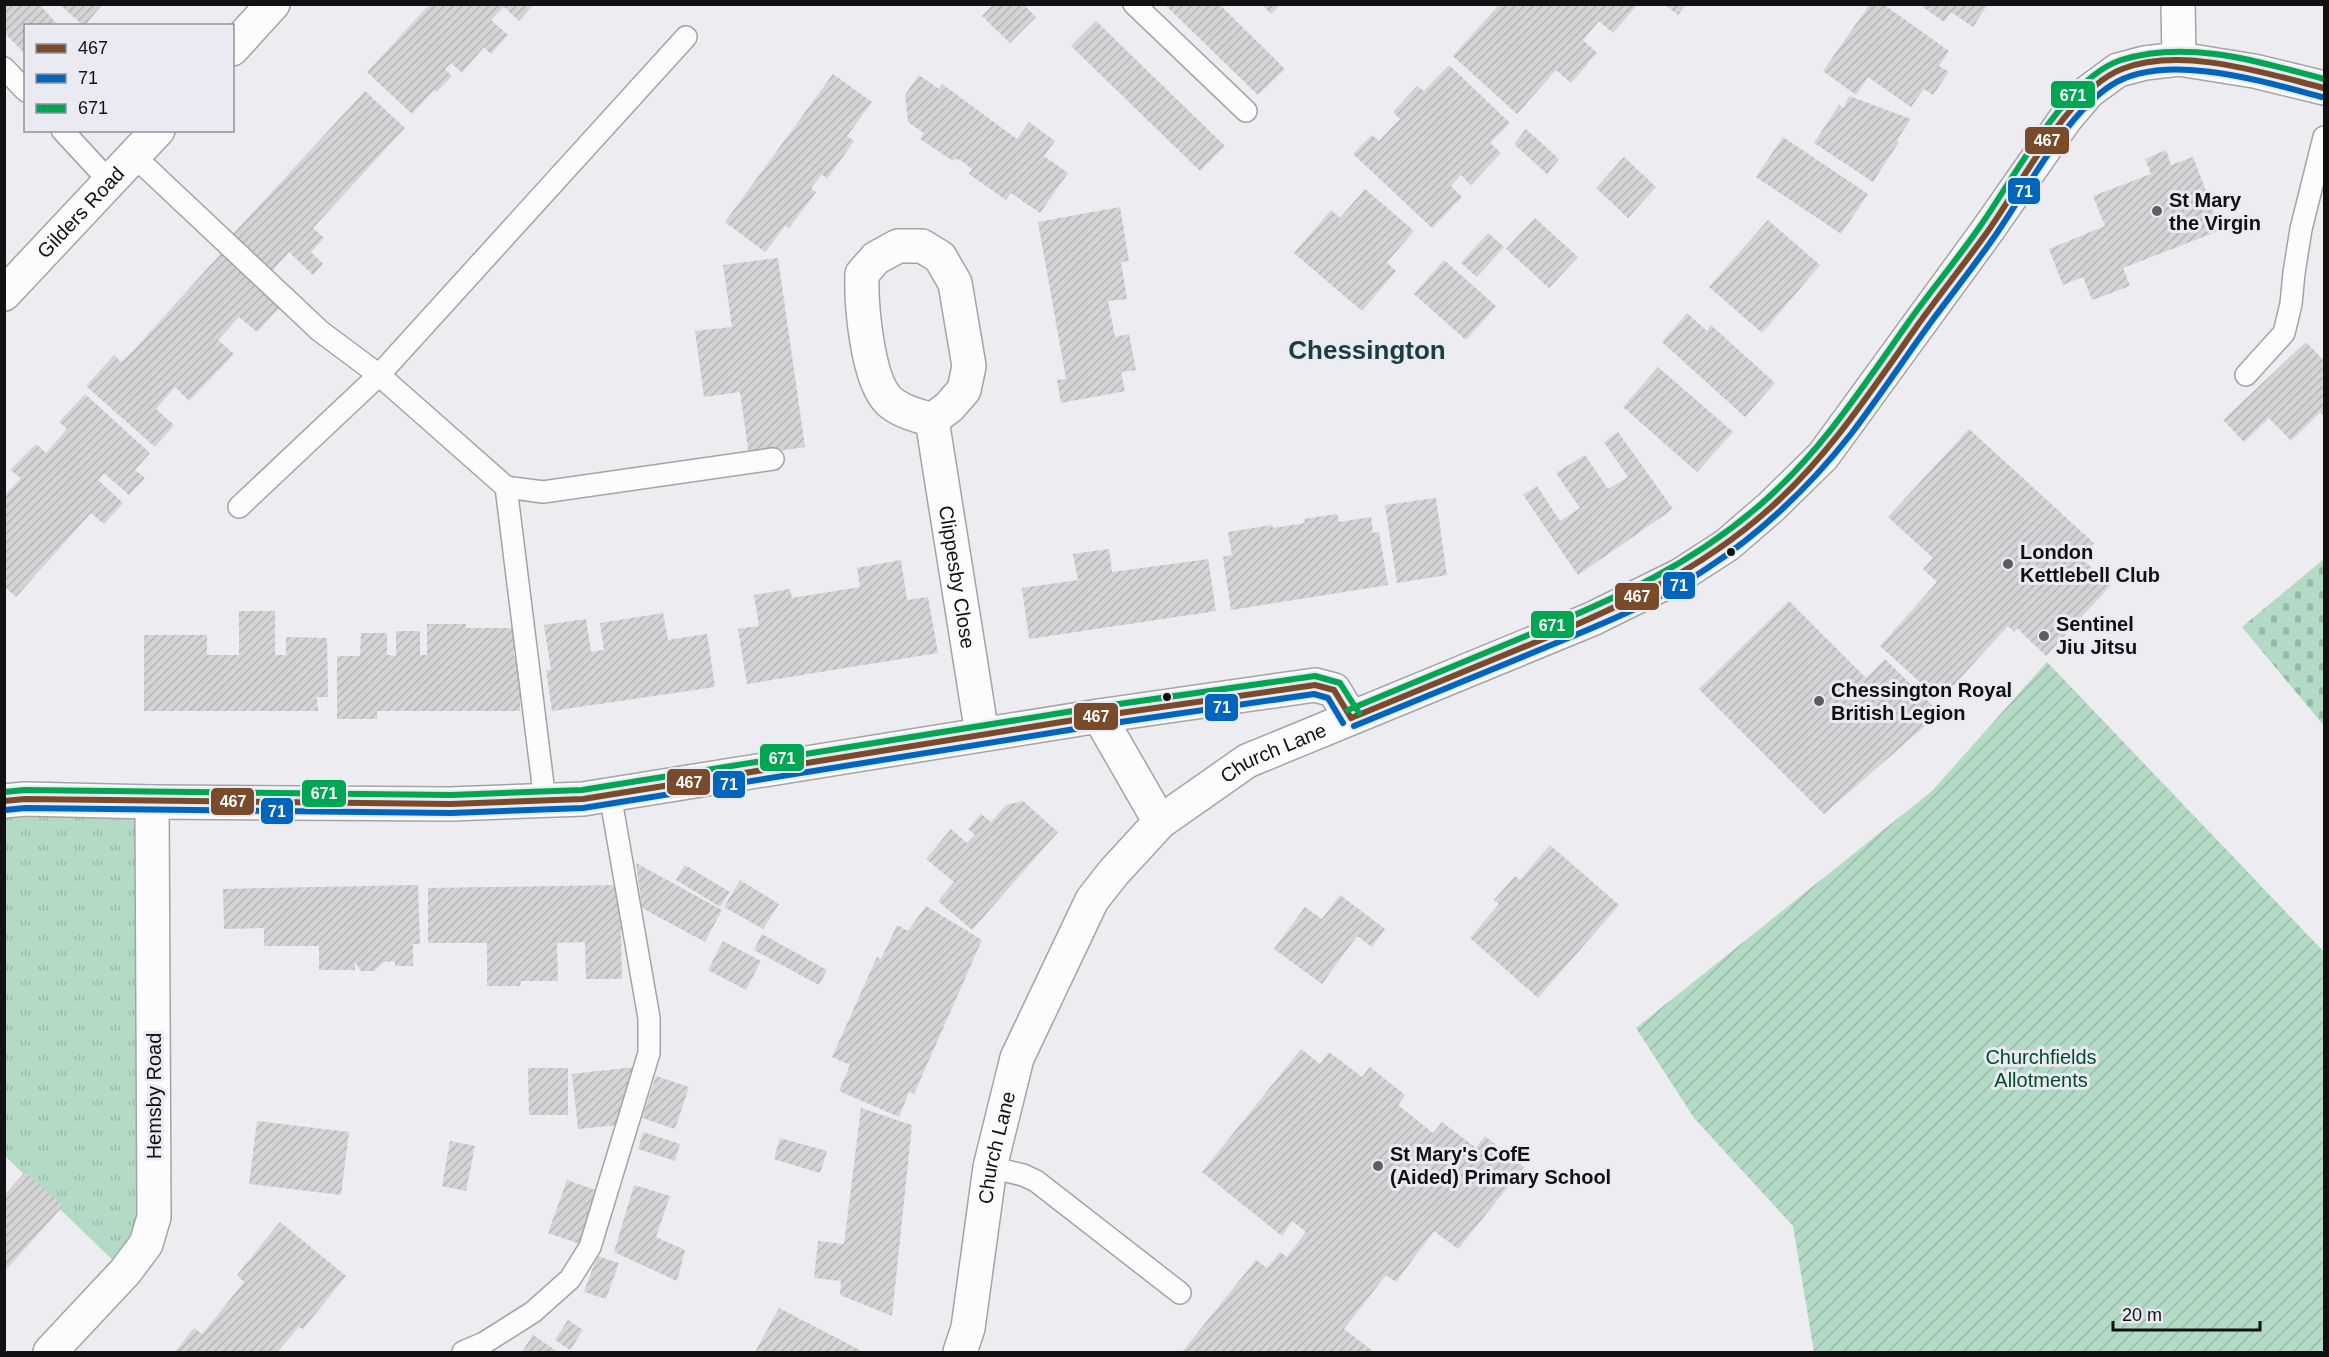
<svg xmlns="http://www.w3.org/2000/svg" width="2329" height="1357" font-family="Helvetica,sans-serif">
<defs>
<pattern id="grass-tufts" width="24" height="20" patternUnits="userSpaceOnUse" patternTransform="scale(1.5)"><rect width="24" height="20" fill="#b3dac4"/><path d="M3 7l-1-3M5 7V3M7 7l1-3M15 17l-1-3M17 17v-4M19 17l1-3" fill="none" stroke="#99baa8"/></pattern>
<pattern id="cemetery-stones" width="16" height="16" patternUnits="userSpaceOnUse" patternTransform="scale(1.5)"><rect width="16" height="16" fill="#b3dac4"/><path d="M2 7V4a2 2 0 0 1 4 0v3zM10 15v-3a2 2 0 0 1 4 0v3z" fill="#99baa8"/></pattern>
<pattern id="garden-furrows" width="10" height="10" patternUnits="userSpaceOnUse" patternTransform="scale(1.5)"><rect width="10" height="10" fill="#b3dac4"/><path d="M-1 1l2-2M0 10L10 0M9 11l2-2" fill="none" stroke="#99baa8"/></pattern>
<pattern id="building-hatch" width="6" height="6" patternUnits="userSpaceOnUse" patternTransform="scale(1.5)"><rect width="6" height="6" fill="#d4d4d7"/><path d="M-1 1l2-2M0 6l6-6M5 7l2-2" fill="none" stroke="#b5b5b8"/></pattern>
</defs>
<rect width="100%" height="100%" fill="#ececf1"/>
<path fill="url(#grass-tufts)" d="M4 801 152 802 155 1186 125 1272 5 1156Z"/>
<path fill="url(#cemetery-stones)" d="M2324 559V726L2242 627Z"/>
<path fill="url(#garden-furrows)" d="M2047 662 2324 952 2323 1352H1814L1793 1226 1694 1118 1636 1028 1932 791Z"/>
<path fill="url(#building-hatch)" d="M4 4H39L59 26H26V55L4 32Z
M59 4H103L84 26Z
M430 4H534L519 21 504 7 491 20 508 35 491 54 484 47 462 73 451 63 445 69 452 76 437 92 434 90 412 114 367 72Z
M994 4H1023L1036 17 1010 43 982 16Z
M1164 4H1219L1285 69 1258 95Z
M1261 4H1281L1271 14Z
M1500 4H1638L1613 33 1599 21 1583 40 1597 53 1571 83 1556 70 1517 114 1453 56Z
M1664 4H1686L1678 15Z
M1870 4H1883L1949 51 1939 66 1949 72 1933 95 1924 89 1911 107 1868 77 1856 95 1823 71Z
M1919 4H1988L1973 27 1951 12 1944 22Z
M1096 21 1225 146 1200 171 1071 46Z
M1449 65 1510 123 1490 143 1501 153 1471 185 1461 175 1451 186 1462 197 1432 228 1353 154 1372 135 1379 141 1400 119 1393 112 1417 86 1424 91Z
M833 74 872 102 847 136 854 141 827 179 822 174 811 188 816 192 789 228 785 226 765 252 725 222Z
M919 75 939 89 942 84 1017 139 1029 122 1055 141 1044 156 1068 173 1040 213 1011 193 1006 200 969 174 972 169 963 162 955 158 953 161 920 139 924 133 908 122 905 95Z
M365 91 405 128 313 228 324 238 311 252 323 264 313 275 289 252 272 271 233 234Z
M1849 96 1911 119 1897 140 1899 142 1873 182 1814 143 1839 105 1844 108Z
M1526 129 1559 159 1547 174 1514 144Z
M1783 137 1868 194 1841 234 1756 177Z
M2166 150 2171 165 2193 157 2221 230 2123 268 2130 286 2092 300 2083 277 2063 285 2049 249 2105 226 2093 196 2151 174 2145 159Z
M1624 157 1656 187 1628 218 1596 188Z
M1365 189 1414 231 1387 262 1396 271 1362 311 1294 253 1331 210 1340 218Z
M1120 207 1129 261 1121 262 1127 299 1108 301 1115 337 1129 334 1136 370 1121 372 1125 391 1061 403 1057 380 1066 379 1038 222Z
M1535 218 1578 257 1549 288 1506 249Z
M1768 220 1820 265 1762 333 1709 287Z
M1488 233 1504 247 1477 277 1461 263Z
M223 251 282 305 257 332 239 317 218 340 234 354 189 401 175 387 156 409 174 425 155 447 86 386 114 355 121 362 133 351Z
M778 258 805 447 749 455 740 392 704 397 695 331 732 327 723 265Z
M1444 260 1496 306 1466 340 1414 294Z
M1687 313 1707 331 1711 325 1775 383 1745 417 1662 342Z
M2306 342 2324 361V416L2320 412 2291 441 2269 418 2244 442 2223 420Z
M1658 367 1733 432 1697 472 1623 407Z
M85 394 150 453 135 470 145 478 129 495 104 473 98 480 123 503 104 524 91 513 16 597 4 586V496L21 478 10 470 36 444 46 453 67 429 59 422Z
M1969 429 2094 543 2081 558 2111 585 2046 656 2017 628 2014 632 2008 626 1940 700 1880 646 1937 582 1923 569 1933 558 1888 517Z
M1618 432 1673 509 1578 575 1523 495 1537 486 1560 521 1580 508 1556 473 1585 455 1608 489 1628 477 1604 442Z
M1436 498 1447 575 1397 583 1385 505Z
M1337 514 1339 522 1371 517 1373 533 1379 532 1388 585 1231 610 1223 557 1232 555 1228 532 1272 525 1273 528 1305 523 1304 519Z
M1109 549 1112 572 1208 559 1216 611 1029 639 1022 588 1078 580 1073 554Z
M901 560 907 600 928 597 938 653 747 684 738 629 759 626 754 595 790 589 792 598 860 587 857 568Z
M1789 601 1866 678 1885 659 1940 713 1824 814 1699 689Z
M239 611H275V655H286V637L327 638 328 697H317L318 711H144V635H207V655H239Z
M663 613 668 640 707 634 715 687 552 711 546 670H551L544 625 586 619 591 652 604 650 600 623Z
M427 624H466V628H514V656L520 655V711H377V719H337V656H360L361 633H387V655L396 656V631H420V655H427Z
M1023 801 1058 832 972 930 938 901 954 882 926 859 951 829 967 843 975 835 968 829 981 814 991 822 1006 805Z
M1550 845 1619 905 1538 998 1470 938 1499 904 1494 900 1515 876 1520 880Z
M636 863 722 910 705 942 642 908Z
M685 865 730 892 720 907 676 880Z
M740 880 779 904 763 929 724 907Z
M418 885 420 944H413V966H395V961L384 962 374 971H361L355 962V970H319V946H264V928L224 929 223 889Z
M620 885 622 979H586L585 942 557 943 558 981H521L520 986H487V943H428V888Z
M1340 895 1385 929 1372 947 1357 936 1322 984 1274 949 1305 907 1322 919Z
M926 906 982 940 914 1094 909 1092 899 1117 839 1091 850 1065 832 1057 877 957 881 959 897 925 908 931Z
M762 934 827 970 819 985 754 950Z
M723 941 761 961 746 990 708 970Z
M1301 1049 1320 1064 1329 1052 1362 1077 1370 1067 1405 1095 1398 1105 1433 1133 1442 1122 1476 1148 1485 1136 1524 1167 1458 1249 1434 1231 1396 1282 1386 1275 1344 1329 1374 1352H1182L1256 1260 1267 1268 1280 1252 1287 1257 1306 1232 1292 1221 1282 1236 1202 1172Z
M635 1067 617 1125 578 1129 572 1074Z
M528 1068H568V1115H529Z
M656 1076 689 1087 675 1129 642 1118Z
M861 1108 912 1125 892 1316 840 1295 841 1281 814 1278 818 1241 844 1244Z
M257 1121 349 1132 341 1195 249 1184Z
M643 1132 680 1144 675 1161 638 1149Z
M780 1138 827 1151 820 1173 774 1159Z
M450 1141 475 1146 466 1191 442 1186Z
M25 1172 63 1206 5 1271V1194Z
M567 1180 598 1191 580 1244 548 1233Z
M634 1185 670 1196 656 1237 685 1250 677 1281 614 1252Z
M280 1222 346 1276 303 1329 299 1327 277 1352H175L194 1328 202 1334 216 1317 244 1282 237 1275Z
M597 1256 619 1263 606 1299 584 1292Z
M779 1308 860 1350 859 1352H755Z
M568 1320 583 1330 570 1350 555 1340Z
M533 1335 558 1352H522Z"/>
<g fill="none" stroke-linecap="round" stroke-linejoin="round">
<g stroke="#a4a4a7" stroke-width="24">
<path id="lane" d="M1134 4 1246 111
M4 68 26 91
M62 130 110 182
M134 156 320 331 379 375 506 487 545 801
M2246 375 2284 333 2291 304 2294 273 2301 229 2324 137
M506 487 543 492 773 459
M239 507 379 375 686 37
M990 1167 1023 1175 1036 1181 1180 1293
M463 1352 484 1343 533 1312 570 1279 590 1247 649 1053V1018L610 794"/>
</g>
<g stroke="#a4a4a7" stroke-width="36">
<g id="street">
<path d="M2178 4 2179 59"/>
<path d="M232 49 273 4"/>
<path d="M898 246H922L940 257 955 283 969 366 964 390 949 407 932 420C917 415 901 412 889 401 867 380 861 304 862 274L876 258Z"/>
<path id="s1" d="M4 294 158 130"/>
<path id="s2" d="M932 420 982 734"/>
<path d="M1099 716 1160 822"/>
<path d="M4 801 25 799 152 802 451 804 583 799 1099 716 1315 685 1334 690 1351 718"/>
<path d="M50 1352 125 1272 146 1244 154 1217 152 802"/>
</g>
</g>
<g stroke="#a4a4a7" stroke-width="36">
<g id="secondary">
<path id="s3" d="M960 1352 968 1328 990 1167 1017 1058 1092 900 1114 872 1160 822 1247 761 1592 619 1679 576 1727 545 1771 507 1823 456 1987 231 2066 118 2088 92 2118 70 2145 63 2179 59 2254 71 2324 88"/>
</g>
</g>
<use href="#lane" stroke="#fcfcfd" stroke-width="21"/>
<use href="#street" stroke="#fcfcfd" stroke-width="33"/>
<use href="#secondary" stroke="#fcfcfd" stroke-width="33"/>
<g stroke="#eaeaf3" stroke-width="10">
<path id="bus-1" d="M1351 718C1413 693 1474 667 1536 642 1621 606 1698 572 1768 510 1828 457 1871 391 1917 326 1940 294 1965 263 1988 231 2021 185 2068 90 2122 69 2182 46 2264 73 2324 88
M4 801 25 799 451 804 583 799 1099 716 1315 685 1334 690 1351 718"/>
</g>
<g stroke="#eaeaf3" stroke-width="10">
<path id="bus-2" d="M1354 726C1418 700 1481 674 1544 648 1599 625 1656 603 1706 569 1761 533 1810 486 1851 434 1880 396 1906 356 1934 318 1955 290 1977 262 1997 233 2027 189 2066 115 2110 86 2163 50 2265 82 2322 97
M5 810 25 808 451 813 583 808 1100 725 1314 694 1328 698 1343 723"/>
</g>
<g stroke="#eaeaf3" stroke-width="10">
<path id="bus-3" d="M1348 710C1409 684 1471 659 1533 633 1618 597 1690 566 1761 504 1821 452 1864 385 1910 320 1933 288 1959 257 1981 225 2014 178 2066 78 2121 60 2188 39 2260 62 2324 79
M4 792 25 790 451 795 582 790 1098 707 1315 676 1340 683 1359 713"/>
</g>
<use href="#bus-1" stroke="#7a4b2a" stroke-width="6"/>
<use href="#bus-2" stroke="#0065bd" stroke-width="6"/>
<use href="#bus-3" stroke="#00a651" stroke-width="6"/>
</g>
<g fill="#5e5e61" stroke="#eaeaf3" stroke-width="2">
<circle cx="2157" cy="211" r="6"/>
<circle cx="2008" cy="564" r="6"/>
<circle cx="2044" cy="636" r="6"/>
<circle cx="1819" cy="701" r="6"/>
<circle cx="1378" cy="1166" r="6"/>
</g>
<g fill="#111114" stroke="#eaeaf3" stroke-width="2">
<circle cx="1731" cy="552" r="5"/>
<circle cx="1167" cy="697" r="5"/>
</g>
<g text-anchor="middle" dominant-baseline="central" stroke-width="6" stroke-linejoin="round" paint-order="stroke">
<g font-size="20" font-weight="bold" fill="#111114" stroke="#eaeaf3" text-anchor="start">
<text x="2169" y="200">St Mary<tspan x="2169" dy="23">the Virgin</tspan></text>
<text x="2020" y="552">London<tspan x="2020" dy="23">Kettlebell Club</tspan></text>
<text x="2056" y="624">Sentinel<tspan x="2056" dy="23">Jiu Jitsu</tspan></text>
<text x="1831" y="690">Chessington Royal<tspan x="1831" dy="23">British Legion</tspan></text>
<text x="1390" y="1154">St Mary's CofE<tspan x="1390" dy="23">(Aided) Primary School</tspan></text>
</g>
<g font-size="20" fill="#111114" stroke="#eaeaf3">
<text stroke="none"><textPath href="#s1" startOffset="112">Gilders Road</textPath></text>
<text stroke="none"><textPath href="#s2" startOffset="159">Clippesby Close</textPath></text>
<text stroke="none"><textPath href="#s3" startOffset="712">Church Lane</textPath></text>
<text transform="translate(154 1096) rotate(-90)">Hemsby Road</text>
<text stroke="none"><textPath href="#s3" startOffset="208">Church Lane</textPath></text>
</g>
<g font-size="20" fill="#004c2a" stroke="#eaeaf3">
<text x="2041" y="1057">Churchfields<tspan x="2041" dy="23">Allotments</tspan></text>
</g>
<g font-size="26" font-weight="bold" fill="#1a3d3e" stroke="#eaeaf3">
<text x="1367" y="350">Chessington</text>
</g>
</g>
<g stroke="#eaeaf3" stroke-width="2">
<rect x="2050" y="80" width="46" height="29" rx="6" fill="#00a651"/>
<rect x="2024" y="126" width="46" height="29" rx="6" fill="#7a4b2a"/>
<rect x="2007" y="177" width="34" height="28" rx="6" fill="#0065bd"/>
<rect x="1662" y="571" width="34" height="29" rx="6" fill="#0065bd"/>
<rect x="1614" y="582" width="46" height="29" rx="6" fill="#7a4b2a"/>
<rect x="1530" y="610" width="45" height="29" rx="6" fill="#00a651"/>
<rect x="1204" y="693" width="35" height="29" rx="6" fill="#0065bd"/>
<rect x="1073" y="702" width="46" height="29" rx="6" fill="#7a4b2a"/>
<rect x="759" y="743" width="46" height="29" rx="6" fill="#00a651"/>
<rect x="666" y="768" width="45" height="28" rx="6" fill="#7a4b2a"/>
<rect x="712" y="770" width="34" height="29" rx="6" fill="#0065bd"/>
<rect x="301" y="779" width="46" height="29" rx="6" fill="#00a651"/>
<rect x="210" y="787" width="45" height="29" rx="6" fill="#7a4b2a"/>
<rect x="260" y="797" width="34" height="28" rx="6" fill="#0065bd"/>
</g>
<g font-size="16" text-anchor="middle" font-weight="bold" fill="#fff">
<text x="2073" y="101">671</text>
<text x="2047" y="146">467</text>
<text x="2024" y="197">71</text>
<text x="1679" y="591">71</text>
<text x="1637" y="602">467</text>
<text x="1552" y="631">671</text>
<text x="1222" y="713">71</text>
<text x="1096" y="722">467</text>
<text x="782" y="764">671</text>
<text x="689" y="788">467</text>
<text x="729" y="790">71</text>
<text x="324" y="799">671</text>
<text x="233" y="807">467</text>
<text x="277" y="817">71</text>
</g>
<rect width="2329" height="1357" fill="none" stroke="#111114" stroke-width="12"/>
<rect x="24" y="24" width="210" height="108" fill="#eaeaf3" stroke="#93939a" stroke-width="1.5"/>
<rect x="36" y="44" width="30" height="9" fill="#7a4b2a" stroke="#93939a" stroke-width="1.5"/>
<text x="78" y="54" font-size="18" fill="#111114">467</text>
<rect x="36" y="74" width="30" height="9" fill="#0065bd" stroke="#93939a" stroke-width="1.5"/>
<text x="78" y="84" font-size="18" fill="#111114">71</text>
<rect x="36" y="104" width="30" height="9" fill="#00a651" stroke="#93939a" stroke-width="1.5"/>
<text x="78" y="114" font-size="18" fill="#111114">671</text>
<path d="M2113 1321v9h147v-9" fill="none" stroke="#111114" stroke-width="3"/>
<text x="2122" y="1321" font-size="18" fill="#111114" stroke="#eaeaf3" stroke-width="4.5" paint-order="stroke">20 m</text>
</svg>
